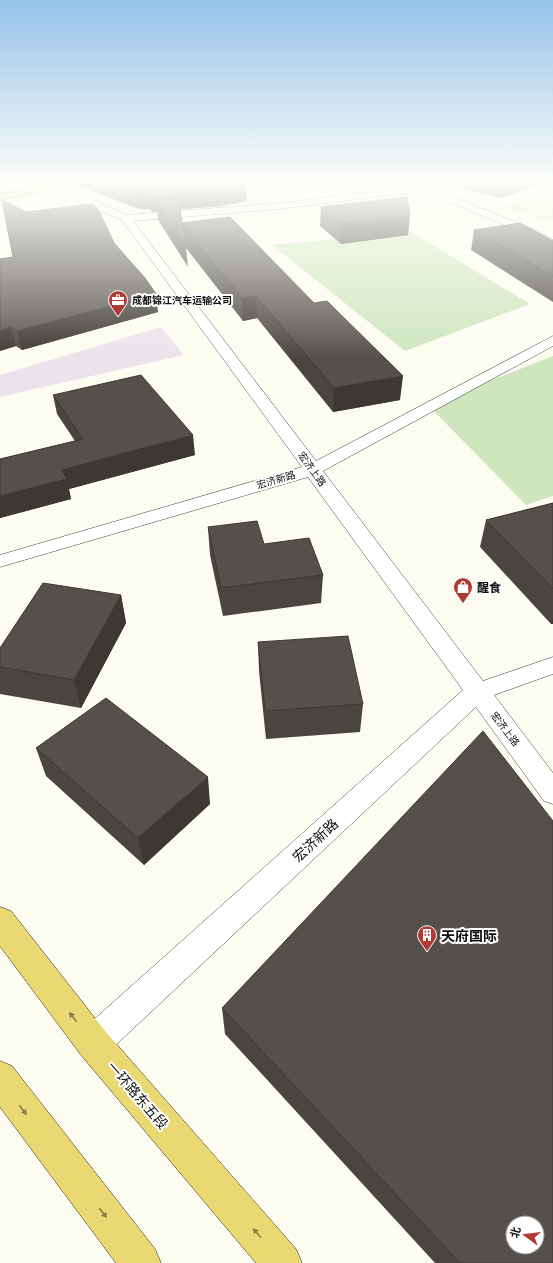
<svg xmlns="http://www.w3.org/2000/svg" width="553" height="1263" font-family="'PT Serif','Noto Sans SC',serif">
<rect width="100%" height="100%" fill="#fdfcf0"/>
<path fill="#ebe3eb" d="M161 327 184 355 0 397V375Z"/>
<path fill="#cee5bd" d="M411 232 530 304 405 351 272 245Z
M553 356V496L526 505 428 405Z"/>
<path fill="#dfedce" d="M553 189V222L502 208Z"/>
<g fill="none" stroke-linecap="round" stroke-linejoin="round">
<g stroke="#414141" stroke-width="1">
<path id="minor" d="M0 182H10L11 187 9 189H3Z
M37 182H49L127 215 280 203 423 185 435 182H450L448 184 432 188 537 231 553 240V247L529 235 422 191 280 209 133 221 316 461 553 336V346L323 471 483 681 553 657V674L494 695 553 773V804L544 801 476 707 105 1055 93 1060 81 1055 76 1043 81 1031 463 690 308 477 0 567V555L302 467 122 220 62 195Z"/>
</g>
<g stroke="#1f1f1f" stroke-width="1">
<path id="primary" d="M58 182H75L70 185 0 200V194Z
M0 907 11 911 105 1031 296 1249 302 1263H256L81 1055 0 946Z
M0 1061 12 1066 155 1249 161 1263H116L0 1107Z"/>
</g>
<use href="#minor" fill="#fff" fill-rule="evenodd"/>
<use href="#primary" fill="#ead873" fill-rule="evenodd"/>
</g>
<path fill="#494540" d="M74 182H244L247 201 222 206 180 209 182 223 400 400 333 412 257 318 243 321 186 248 188 267 158 220 157 211 152 212 150 209H139L74 184Z
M450 182H548L500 198 450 184Z
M321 207 408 235 341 244 320 226Z
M26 212 114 243 158 312 22 350 16 346 0 351V259L13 257Z
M474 230 553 241V302L471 250Z
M53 395 195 455 69 489 71 499 0 518V459L75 441 57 414Z
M553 503V624H551L480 547 486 520Z
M208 527 264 544 323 575 321 603 223 616 210 555Z
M121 595 126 623 81 708 0 694V648Z
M258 642 363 704 360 732 266 739 259 671Z
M36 748 210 804 144 865 46 776Z
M222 1008 553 1263H435L225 1034Z"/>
<path fill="#3c3834" d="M503 182H548L500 198Z
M246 186 247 201 222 206 162 211 156 202 157 211 152 212 150 196Z
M148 193 150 209H139L137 194Z
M410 216 408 235 341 244 342 223Z
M156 294 158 312 22 350 17 331Z
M256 296 257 318 243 321 242 298Z
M11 327 16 346 0 351V331Z
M403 376 400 400 333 412 334 388Z
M193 435 195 455 69 489 71 499 0 518V496L62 470Z
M121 595 126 623 81 708 74 680Z
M553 618V624H551Z
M208 777 210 804 144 865 138 838Z"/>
<path fill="#55504b" stroke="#3c3834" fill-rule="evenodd" d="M105 182H244L246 186 221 191 150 196 148 193 137 194Z
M407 197 410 216 342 223 321 207Z
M2 200 26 212 93 204 99 211 114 243 145 278 156 294 17 331 11 327 0 331V259L13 257Z
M179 200 182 223 230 217 314 303 327 301 403 376 334 388 256 296 242 298 183 226 186 246 156 202Z
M520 223 553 241V276L474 230Z
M141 375 193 435 62 470 67 479 0 496V459L83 439 53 395Z
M553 503V589L486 520Z
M257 521 264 544 309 538 323 575 221 588 208 527Z
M43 583 121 595 74 680 0 667V648Z
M348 636 363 704 265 711 258 642Z
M106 698 208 777 138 838 36 748Z
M483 731 553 821V1263H460L222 1008ZM513 1223H537V1247H513Z"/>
<defs><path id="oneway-solid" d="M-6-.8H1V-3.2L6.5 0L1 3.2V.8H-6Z"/></defs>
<g fill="#877d46">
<use href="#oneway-solid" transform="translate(73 1017) rotate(-127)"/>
<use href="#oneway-solid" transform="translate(23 1110) rotate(53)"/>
<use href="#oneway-solid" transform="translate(103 1213) rotate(52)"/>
<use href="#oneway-solid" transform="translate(257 1233) rotate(-131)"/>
</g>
<linearGradient id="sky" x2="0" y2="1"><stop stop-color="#95c2eb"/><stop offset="0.51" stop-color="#fefef8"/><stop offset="1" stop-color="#fefef8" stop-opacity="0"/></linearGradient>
<rect width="553" height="359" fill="url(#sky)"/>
<defs>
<g id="office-pin" transform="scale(1)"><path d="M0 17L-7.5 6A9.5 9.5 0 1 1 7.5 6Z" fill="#af3a34" stroke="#fff"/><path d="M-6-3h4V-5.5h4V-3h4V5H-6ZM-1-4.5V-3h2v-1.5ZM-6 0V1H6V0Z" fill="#fff"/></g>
<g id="shop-pin" transform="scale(1)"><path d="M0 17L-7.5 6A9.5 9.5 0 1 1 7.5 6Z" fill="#af3a34" stroke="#fff"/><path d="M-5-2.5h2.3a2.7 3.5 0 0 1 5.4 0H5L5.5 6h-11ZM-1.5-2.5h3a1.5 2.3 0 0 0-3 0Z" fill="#fff"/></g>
<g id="building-pin" transform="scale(1)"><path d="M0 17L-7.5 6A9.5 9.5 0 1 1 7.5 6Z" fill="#af3a34" stroke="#fff"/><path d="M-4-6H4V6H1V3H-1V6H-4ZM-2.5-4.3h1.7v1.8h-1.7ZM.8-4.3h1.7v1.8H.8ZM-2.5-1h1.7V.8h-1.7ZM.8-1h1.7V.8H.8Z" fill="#fff"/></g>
</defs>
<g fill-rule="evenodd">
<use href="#office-pin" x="118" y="300"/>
<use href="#shop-pin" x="463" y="587"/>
<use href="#building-pin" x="427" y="935"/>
</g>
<g text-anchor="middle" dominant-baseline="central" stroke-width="4" stroke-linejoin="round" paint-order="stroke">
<g font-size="10" font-weight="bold" fill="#0e0e0e" stroke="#fff" text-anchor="start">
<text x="132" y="300">成都锦江汽车运输公司</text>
</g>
<g font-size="10" fill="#0e0e0e" stroke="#fff">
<text transform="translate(312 469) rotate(54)">宏济上路</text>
<text transform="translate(276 480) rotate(-16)">宏济新路</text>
<text transform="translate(505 729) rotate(53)">宏济上路</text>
</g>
<g font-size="12" font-weight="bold" fill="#0e0e0e" stroke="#fff" text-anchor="start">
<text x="477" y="587">醒食</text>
</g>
<g font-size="14" fill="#0e0e0e" stroke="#fff">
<text transform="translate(315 840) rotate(-43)">宏济新路</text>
<text transform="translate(138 1095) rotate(49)">一环路东五段</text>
</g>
<g font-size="14" font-weight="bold" fill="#0e0e0e" stroke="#fff" text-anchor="start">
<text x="441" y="935">天府国际</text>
</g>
</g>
<g transform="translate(525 1235) rotate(285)"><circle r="19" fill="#ffffff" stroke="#9f9f9f"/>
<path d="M0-3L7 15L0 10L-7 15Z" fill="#af3a34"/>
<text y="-6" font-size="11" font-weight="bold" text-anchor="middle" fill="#0e0e0e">北</text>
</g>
</svg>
